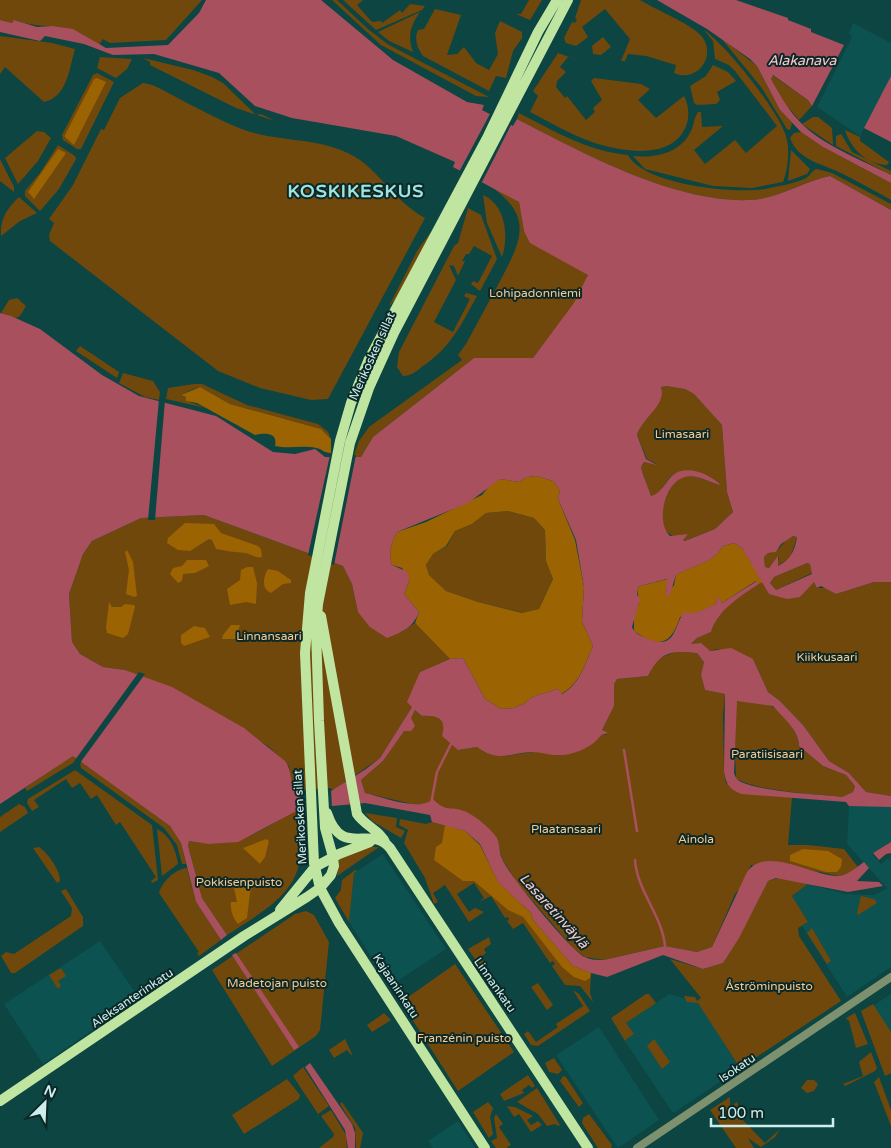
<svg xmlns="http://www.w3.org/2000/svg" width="891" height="1148" font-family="'Varela Round',sans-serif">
<rect width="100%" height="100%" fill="#0c4542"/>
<path fill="#0c5250" d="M853 23 891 43V76L860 136 817 107 852 37 849 33Z
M861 805 891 807V842L872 854 881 864 888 858 891 861V967L847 997 802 926 808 922 792 896 808 884 845 894 874 895 887 888 847 844 849 806Z
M383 854 446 949 390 986 349 922 354 873Z
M100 941 139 998 43 1064 4 1004Z
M669 994 698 1002 740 1068 675 1112H672L617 1029Z
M891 994V1069L871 1007Z
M599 1027 659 1120 618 1148 556 1055Z
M458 1121 475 1148H433L428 1141Z"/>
<path fill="#70480c" d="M0 0H202L166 40 110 43 103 39 99 45C90 40 80 31 70 29 50 24 35 28 15 20L12 23 0 20Z
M332 0H337L369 30 389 45 489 97 476 96 381 45Z
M343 0H363L357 5 372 22 381 21 382 23 400 10 402 13 410 4 425 6 422 10 376 30Z
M529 0H542L530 20 516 14H521Z
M581 0H640L647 4C661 12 695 26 703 38 716 58 696 83 674 73L676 65 646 56 628 54 625 61H621L630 39 605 9 582 27 588 37 576 46 566 43 564 38 572 22 575 23 577 19 575 18Z
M435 9 461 15 447 55 457 54 464 47 476 63 489 70 498 54 495 33 500 21 522 32V38L513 51 506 78 496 76 489 91 423 56C417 48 414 39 418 30L424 29Z
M420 12C411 25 407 36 413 52L389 41 378 32Z
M704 30C726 45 778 110 786 136 790 148 788 170 783 182L752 188 713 186 645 169 633 156C655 158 680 154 691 131 694 125 694 118 698 112H701L702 127 723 126 694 150 705 164 735 140 746 153 777 126 735 71 729 65 715 59 713 41Z
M0 36 52 43 75 49C69 70 67 97 44 102L5 67 0 74Z
M603 37 611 47 601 55 593 54 592 46Z
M721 38 757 66 780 110 792 123 790 130 787 129 761 87Z
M558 53 577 60 568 57 560 67 566 72 557 81 556 87 565 98 567 96 586 120 595 112 593 108 602 100 591 81 594 78 641 84 650 89 638 100 656 118 684 96C690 108 690 121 683 132 666 160 618 151 592 142 571 135 550 122 530 112L538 96 533 91Z
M100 57 132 59 127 69 116 78 97 68Z
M143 58 193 70 212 77 223 83 256 115 261 114 275 121 236 108 150 65V62Z
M713 65 728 72 736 81 717 92 720 100 716 104 697 105 694 103 690 86 706 76Z
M97 73 114 82 81 149H77L63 140 62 135 93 75Z
M772 75 808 100 812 106 799 120 783 101 771 79Z
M143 83C154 84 164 91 174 96 195 107 217 119 239 128 278 144 324 135 360 160 385 179 396 202 425 218L328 399 311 400 260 388 218 371 50 241 49 235 54 223 49 219 73 185 101 129 104 130 120 98Z
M519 113C554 131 587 151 628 155 644 185 734 194 765 189 777 186 795 184 806 178 811 175 812 170 817 169L832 173 891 204V210L830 176C803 181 778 199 750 200 674 203 583 153 517 119Z
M813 117H818L832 128 833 145 802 124Z
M845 130 860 137V141L889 162 887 165C866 164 851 149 845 130Z
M37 131 44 132 51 138 38 161 18 184 5 158Z
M801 132 823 147 891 183V200C875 191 859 182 843 174 824 164 798 161 790 138L794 133Z
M841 134 852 152 891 171V175L836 146V136Z
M58 145 75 156 76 159 59 189 40 211 25 196V191L40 173Z
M791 150 810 169 807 174 788 181Z
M0 159 14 187V192L0 181Z
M487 184 519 202 524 231 585 272 588 274C579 306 552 333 533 358H474L373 437 361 457 353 458 359 441 369 427 462 360 458 355 466 344C477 324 488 303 499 283 522 239 535 216 487 184Z
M483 195C506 205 509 236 502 257L487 223Z
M19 197 37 213 20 221 1 236C0 218 7 209 19 197Z
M468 208 481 215 497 259 480 291 471 284 473 281 478 283 492 256 474 246 469 254H466L462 261H465L458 276 454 266 449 265 456 280 434 322 453 332 470 299 464 296 466 293 477 296C461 325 451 347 423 366 417 371 411 376 403 376L397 367 399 352 454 246 458 243Z
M433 229 398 297 389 306 417 251Z
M17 298 26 306 20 316 16 318 1 313 9 300Z
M80 346 119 372 117 378 76 351Z
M123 373 153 381 160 392 159 400 145 397 119 383Z
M194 384H202L247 405 318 424 328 432 331 439 321 429 230 404 200 387 193 389 181 395 187 397V401L206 408 166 399 168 388Z
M666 386 685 389 694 394 722 425 727 492 733 512 715 529 685 541 683 540 687 534 675 537 665 531C663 526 661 520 661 516 663 502 672 476 689 476 699 476 709 482 719 485L720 484C708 474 687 466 673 475 665 481 661 495 651 496 648 486 643 478 641 467L644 462 657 464 647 459 637 435 640 426 651 414 662 390 661 387Z
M508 511 534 518 545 530 546 561 553 579 539 609 523 613 478 602 446 591 429 575 426 565 433 554 447 546 455 531 472 524 486 513Z
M204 515 343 566 352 584 358 612 401 632 415 623 450 659 420 672 412 707 380 758 335 789 299 792 291 784 289 766 269 747 228 719 125 670 103 667 80 654 72 642 69 594 83 554 92 541 141 518Z
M786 533 787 539 793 536 797 537 790 558 777 566 779 557 769 568 765 567 764 557 768 553 776 552 787 539 776 545 779 534Z
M807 563 810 564 812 573 776 590 770 583 774 577Z
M888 580 891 582V796L866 792 849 773 829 761 803 725 780 701 768 692 753 659 717 649 710 651 699 643 691 645 697 638 711 632C718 610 742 592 763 582L769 594 800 597 811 583 814 582 817 588H826L836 594 874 582Z
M676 651 697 653 704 662 701 675 705 690 725 694 723 715 724 771 726 783 765 795 792 797 788 845H808L844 849 858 867 851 872 839 876 820 872 751 865 742 886 735 894 712 947 697 952 665 946 604 960 585 957 573 948 518 884 502 859 497 839 453 809 428 804H412L365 793 361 780 383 761 404 730 411 731V718L415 710 422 716 435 715 441 720 458 750 477 747C500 764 515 751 540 752 546 752 553 756 559 755 570 753 590 740 601 734L607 735 602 730 614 706V684L617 679 648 676 656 660Z
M738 701C748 701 765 701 773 707 784 715 799 733 799 746L823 766 846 775 855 786 853 792 842 797 834 796C811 794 752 790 736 778L734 729 736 703Z
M73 755 77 758 73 763 27 791 25 788Z
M82 762 170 826 181 843 186 864H182L177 845 164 828 81 768 80 764Z
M75 770 152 825 158 880 152 883 151 881 156 877 120 822 116 825 97 795 91 799 80 783 72 788 66 779 34 800 39 807 32 811 27 803 28 799Z
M19 804 25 807 28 813 0 832V817Z
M300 809C310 885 285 898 227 935L202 898 188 846 189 841C224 847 241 842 272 824 281 819 290 812 300 809Z
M365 813 397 818 396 827 405 831 401 838 372 821Z
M400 819 426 824 432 822 465 831 533 920 573 966 591 973 590 993 593 1002 580 986 565 985 552 966 555 964 553 961 550 963 523 923 513 929 507 921 509 919 508 917 505 918 491 896 479 902 484 898 474 883 457 894 469 912 475 908 484 912 469 922 445 885 433 893 438 902 434 904 425 878 404 843 408 830 399 825Z
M157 829C170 835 176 850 178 864L162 876Z
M39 847C47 852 61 871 60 881L57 883 33 848Z
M369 847H379L337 876 339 858Z
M187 868 196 902 221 940 199 956 197 953 199 952 159 893C162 882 175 869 187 868Z
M355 870 357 871 354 873 349 922 335 898 341 890 342 880Z
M782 877 808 884 792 896 808 922 798 928 799 936 841 1001 740 1068 698 1003 687 1002 684 996 695 997 697 1001 701 998 670 959 703 969 723 963 768 881Z
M66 889 83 917V926L15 973H11L1 956 6 952 14 954 71 916 72 908 61 891Z
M861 896 874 899 877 903 858 915 857 913Z
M306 911 314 915 329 942 320 1030 316 1036 272 1066 212 970 295 914Z
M812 928 831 961 827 964 807 933Z
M489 937 491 944 484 949 486 953 481 957 485 965 481 968 468 949Z
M455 964 514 1052 458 1091 401 1002Z
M61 968 66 976 58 981 61 985 58 989 49 975Z
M538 983 553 1005 547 1010 531 987Z
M573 990 579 994 590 1011 538 1046 531 1045 524 1034 528 1031 536 1042 558 1027 556 1024 583 1006Z
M646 994H649L656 1003 626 1023 634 1034 625 1040 630 1049 611 1018Z
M873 1004 891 1032V1073L885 1076 861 1011Z
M384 1013 391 1020 372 1032 367 1025Z
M855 1013 868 1044 856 1048 849 1021 846 1018Z
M345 1039 352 1054 351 1055 347 1050 334 1058 329 1050Z
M654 1039 670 1062 662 1069 647 1046Z
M871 1052 877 1068 875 1071 845 1086 843 1084 863 1076 859 1062Z
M554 1058 562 1070 558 1074 549 1072 545 1063Z
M303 1067 329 1106 318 1114 293 1076Z
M528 1075 535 1086 532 1088 529 1085 522 1090 524 1093 504 1101 500 1094Z
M563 1076 566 1077 583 1103 579 1107 560 1081Z
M879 1077 891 1110V1126L874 1082Z
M287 1079 300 1095 299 1099 244 1134 232 1115Z
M807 1080H814L818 1084 814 1091 807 1093 801 1088Z
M537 1088 560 1125 558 1126 555 1124 547 1126 538 1114 517 1102Z
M730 1097V1113L734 1119V1104L737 1102 741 1118 765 1143 780 1129 775 1137 761 1147 748 1138 754 1148H736L710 1110Z
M342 1102 363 1133 360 1148H356L355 1128 340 1104Z
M488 1102 493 1108 490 1117 493 1134 489 1138 473 1112Z
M507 1106 515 1107 533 1116 527 1120 531 1125 538 1121 542 1125 531 1132 519 1114 514 1117Z
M331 1110 346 1135 347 1148H319L333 1137 334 1134 321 1116Z
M496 1114 503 1124 499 1127 511 1145 506 1148H496L491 1141 497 1138 494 1118Z
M589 1114 612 1145 611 1148H598L582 1123 583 1118Z"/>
<path fill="#9b6302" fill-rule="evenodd" d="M97 78 106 82 74 145 65 137V135L94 79Z
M58 149 66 153 34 199 28 192Z
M200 387 230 404 321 429 331 439V453C323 453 323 449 316 448 303 445 289 449 275 446 278 432 265 433 255 435L197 403 186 401V397L181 395Z
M536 476 553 481 560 490 558 499 575 540 584 587 582 621 593 646C585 664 580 684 561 694L558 689 532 697 524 704 513 708 501 709 485 699 463 658 450 659 415 623 419 612 404 594 409 581 402 568 392 565C388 553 391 544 397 532L426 522 482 495 491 484 500 479 519 482 527 477ZM508 511 534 518 545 530 546 561 553 579 539 609 522 613 478 602 446 591 429 575 426 565 433 554 446 546 455 531 472 524 486 513Z
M185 523 214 524 221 533 258 546 261 549 262 557C255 559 252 554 245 553 235 552 226 551 216 549L212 540 209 539 190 551 178 550 167 543 168 538Z
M734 543 742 548 763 582 759 584 756 581 722 603 718 597 716 604 699 612 680 617C671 645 659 649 634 631V616L639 603 637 589 640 586 668 579 666 594 674 585 676 575C694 564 711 565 723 546Z
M127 550 133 562 137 596 134 597 126 594 129 570 125 552Z
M187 560H206L209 566 195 573 183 574 182 581 178 583 170 574 173 568 182 566Z
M247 567H253L257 583 256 604 246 602 230 605 227 589 240 580 241 570Z
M268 569 278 571 291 580V583L283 584 271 593C261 589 263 577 268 569Z
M109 602 112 607H121L125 604 134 605 135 607 128 634 123 638 107 633 106 627Z
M231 625H240L236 639H222L223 635Z
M194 626 205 628 210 637 184 646 181 643V635Z
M445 825 465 831 480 845 498 882 531 913 533 920 573 966 591 973 590 978 585 981 574 977 562 967 523 917 508 910 474 881H463L434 860 436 847 442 843Z
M266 839 269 841 265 857 260 864 243 848Z
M803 849 828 851 842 859 841 867 837 872H826L790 861V855Z
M253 884 250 893 247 918 238 924C233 919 230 909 231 902H237L234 888 238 885Z"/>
<path fill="#a9505f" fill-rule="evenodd" d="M206 0H321L393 60 467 102 484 105 482 110 513 126 517 119C583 153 674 203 750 200 778 199 804 181 830 176L891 210V582H874L836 594 821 586 817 588 814 582 800 597 787 599 769 594 742 548 734 543 723 546C711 565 695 564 676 575L669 597 666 594 667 579 640 586 637 589V595L640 599 632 627C635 634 641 636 648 639 676 650 673 628 684 612 697 616 704 608 716 604L718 596 722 603 757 581 759 584C740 596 718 610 711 632L697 638 691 644 701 643 710 651 731 648 753 659 768 692 780 701 803 725 829 761 849 773 866 792 891 796V807L849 806 846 802 741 794C729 789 726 784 724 771L725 694 705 690 701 675 704 662 697 653C670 650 660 652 648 676L617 679 614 684V706L602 730 608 733 601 735C593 747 574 755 560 755 551 756 542 752 532 752 508 753 499 763 477 747L458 750 442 736C447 719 438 715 422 716L415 710 411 718 415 726 411 731H404L383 761 361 780 365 793C383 797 419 812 433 799 445 812 450 806 464 811 475 815 491 829 497 838 500 845 499 854 503 861 511 877 570 950 585 957 590 960 598 960 604 960L665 946 697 952 712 947 746 874C763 844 810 875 837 876 846 876 856 868 864 862L869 868 857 881 879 882 883 886 848 892 776 878 768 881 739 938 723 963 703 969 663 955 607 977 591 973 573 966 533 920 531 913 498 882 480 844 465 831 432 822 430 815 365 803 300 809 238 842 209 844 189 841 188 846 202 898 227 935 221 940 196 902 181 843 170 826 73 756 0 804V313L11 316 40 329 102 375 139 396 216 416 273 452 295 454 315 449 325 457H361L373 437 474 358H533L574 303 588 275 530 243 524 231 519 202 453 167 455 162 396 136 292 118 255 106 219 73 154 54 113 55 84 44 45 36 40 41 0 32V20L12 23 14 20 37 27 53 26 73 29 106 48 168 45 199 13ZM666 386 685 389 694 394 722 425 727 492 733 512 715 529 685 541 683 540 688 534 670 536C655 522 665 482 685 477 696 474 709 482 719 485L720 484C709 474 687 464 673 475 666 481 661 494 651 496 648 486 643 477 641 467L644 462 657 465 646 459 637 435C642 418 667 405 661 387ZM536 476 553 481 560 490 558 499 576 540 584 587 582 621 593 646C585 664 580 684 562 694L558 689 532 697 524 704 513 708 501 709 485 699 463 658 450 659 420 672 407 702 412 707 380 758 366 769 331 791 299 792C288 783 293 771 285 761L244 728 172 687 125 670 103 667 80 654 72 642 69 594 83 554 92 541 141 518 204 515 343 566 352 584 358 612 370 627 387 638C402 632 413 628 419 612L404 594 409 581 408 572 392 565C388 553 391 544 397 532L468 503 500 479 519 482 527 477ZM793 536 797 537C795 551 790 560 778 566V556L769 568 765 567 764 557 768 553 776 552 781 544ZM807 563 810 564 812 574 776 590 770 583 774 577ZM737 701 773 706C783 718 799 730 799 746L823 766 846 775 855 786 853 792 842 797 834 796C810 794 761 791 741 782 737 780 735 777 734 773Z
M657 0H736L788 18V20L811 29V32L844 45 812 106 808 100 773 75 771 79C780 95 788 110 801 123 822 145 864 161 891 175V183L823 147 801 132 780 110 757 66 750 59 707 29Z
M891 76V142L864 128Z
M891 842V853L886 854 879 860 873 853Z
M236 953 299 1047 294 1050 232 955Z
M310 1063 352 1124 355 1133V1148H348L345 1130 305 1067Z"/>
<path fill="#0c4542" d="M491 112 512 123 481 184 459 172Z
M159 399 165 400 155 520H148Z
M330 455H356L334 565 308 555Z
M139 672 145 674 80 763 75 760Z
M331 788 332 810 301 812 300 790Z"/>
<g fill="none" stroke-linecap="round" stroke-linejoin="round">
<path stroke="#a9505f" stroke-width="2.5" d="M624 750 637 831
M431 804 437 772 451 744
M635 860C637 891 662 915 665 946"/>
<path stroke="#7e916f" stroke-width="8" d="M637 1148 891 977"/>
<path stroke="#c0e5a0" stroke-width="10" d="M321 616 357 814C365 826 381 831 386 844
M327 813C342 859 370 824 390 848L588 1148
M280 910 315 867 339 854 370 842
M0 1101 244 936 307 897 320 888 331 875 334 866 333 857 325 828 319 721 316 631 318 604 350 443 369 388 394 333 568 0
M485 1148 339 923 320 888 314 863 305 653 310 593 340 441 351 403 369 359 488 136 538 32 557 0"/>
</g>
<g text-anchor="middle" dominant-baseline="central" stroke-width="4" stroke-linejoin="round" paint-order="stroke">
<g font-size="12" fill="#f7c991" stroke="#0b2827">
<text x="535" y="293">Lohipadonniemi</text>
<text x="682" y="434">Limasaari</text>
<text x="269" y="636">Linnansaari</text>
<text x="827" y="657">Kiikkusaari</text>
<text x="767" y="754">Paratiisisaari</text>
<text x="566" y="829">Plaatansaari</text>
<text x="696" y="839">Ainola</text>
<text x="239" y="882">Pokkisenpuisto</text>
<text x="277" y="983">Madetojan puisto</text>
<text x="769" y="986">Åströminpuisto</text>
<text x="464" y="1038">Franzénin puisto</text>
</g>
<g font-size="12" fill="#cdeeec" stroke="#0b2827">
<text transform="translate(372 356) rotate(-66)">Merikosken sillat</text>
<text transform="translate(300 817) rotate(-93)">Merikosken sillat</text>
<text transform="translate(495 985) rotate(55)">Linnankatu</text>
<text transform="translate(396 986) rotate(57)">Kajaaninkatu</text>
<text transform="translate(132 998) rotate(-34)">Aleksanterinkatu</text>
<text transform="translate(737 1068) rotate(-34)">Isokatu</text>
</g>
<g font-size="14" font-style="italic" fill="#fbc8ce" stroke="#0b2827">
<text x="802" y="60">Alakanava</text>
<text transform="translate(554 911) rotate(48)">Lasaretinväylä</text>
</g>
<g font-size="18" font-weight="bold" letter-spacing="1" fill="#9fe4e0" stroke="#0b2827">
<text x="356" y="191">KOSKIKESKUS</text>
</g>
</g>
<g transform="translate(45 1103) rotate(24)" stroke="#0b2827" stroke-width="4" paint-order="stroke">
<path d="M0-4L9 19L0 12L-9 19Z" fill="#cdeeec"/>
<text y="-8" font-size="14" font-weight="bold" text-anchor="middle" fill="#cdeeec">N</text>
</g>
<path d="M711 1118v8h122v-8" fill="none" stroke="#cdeeec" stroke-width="2.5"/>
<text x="718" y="1118" font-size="15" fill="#cdeeec" stroke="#0b2827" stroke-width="4" paint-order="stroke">100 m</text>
</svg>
